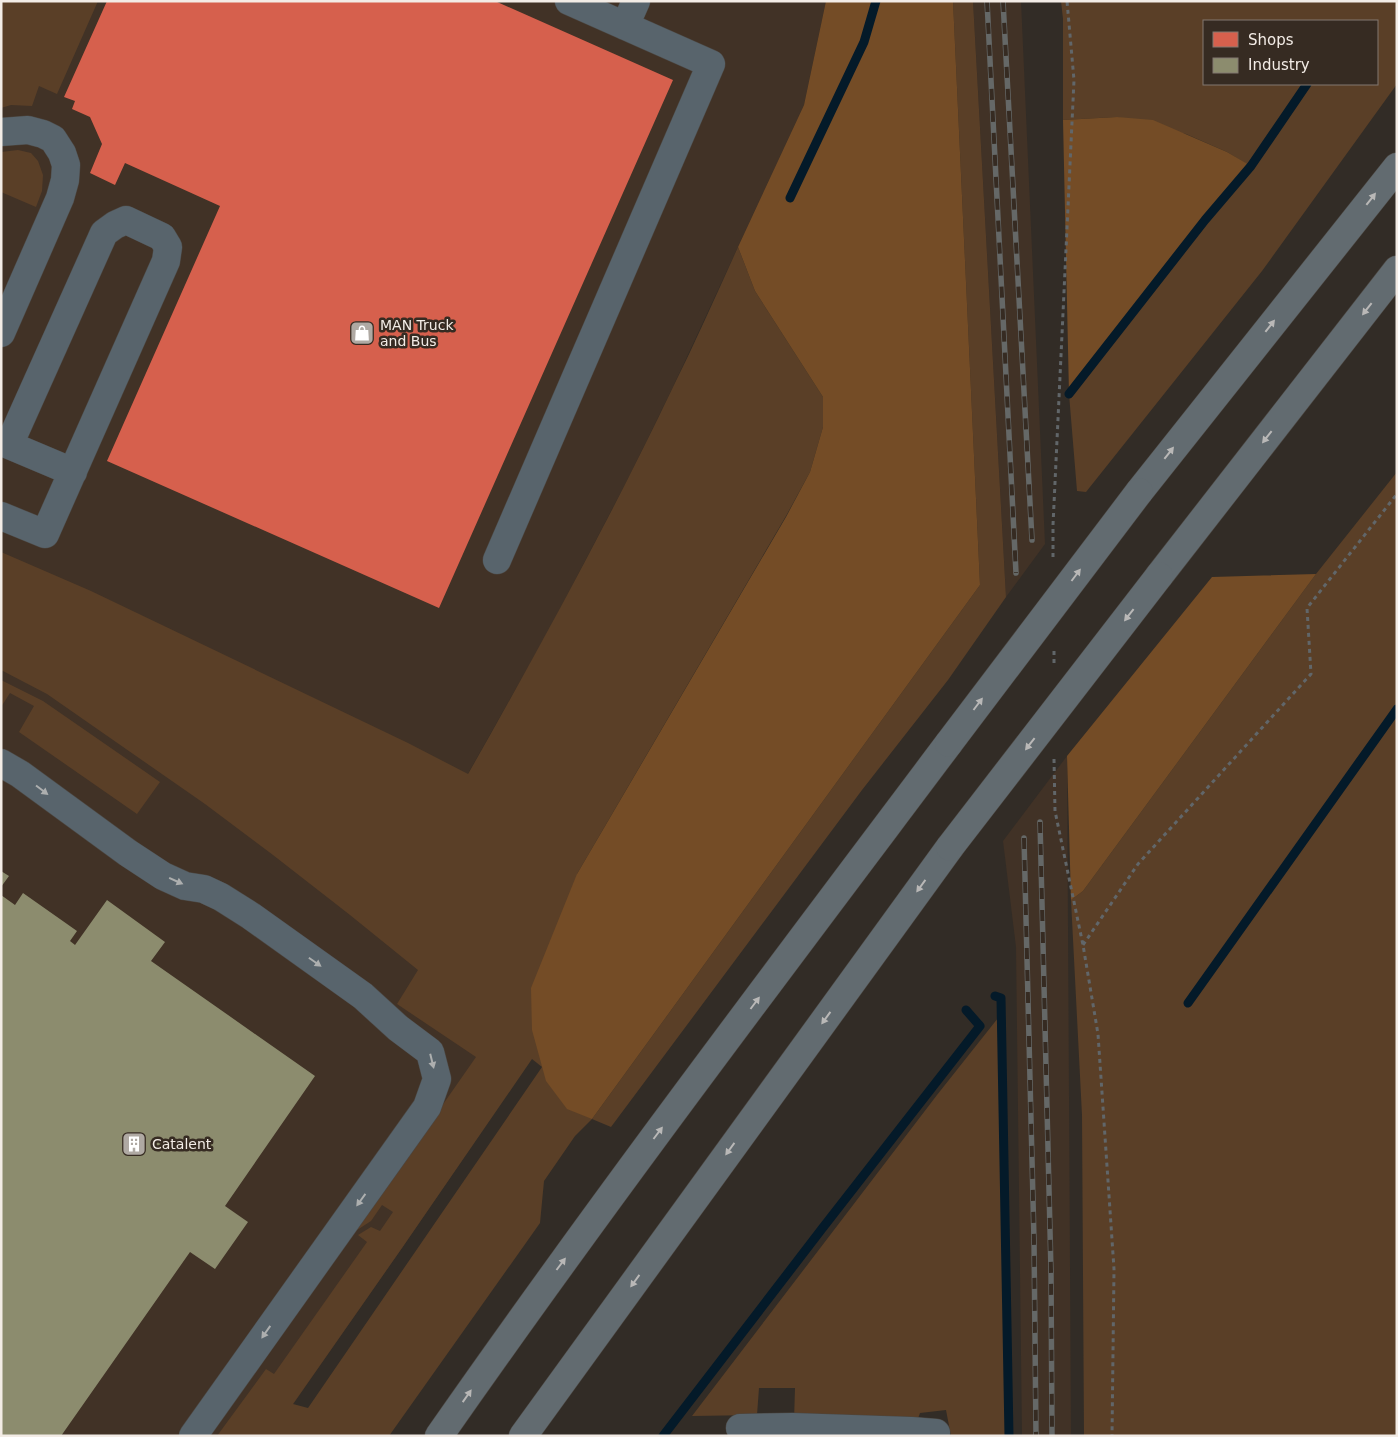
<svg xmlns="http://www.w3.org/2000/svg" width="1398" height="1437" font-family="'DejaVu Sans',sans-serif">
<rect width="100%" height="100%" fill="#322c26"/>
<path fill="#413226" d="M1 1H826L804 105 673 387 631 473 548 632 430 841 525 1068 402 1248 271 1436H1Z
M973 1H1021L1045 544 1006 597Z
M1067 756 1071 1436H1022L1016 947 1003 841Z"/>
<path fill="#5a3f27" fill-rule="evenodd" d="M1 1H98L57 94 39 86 32 106 11 105 1 108Z
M953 1H973L1006 597 948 680 862 790 611 1127 592 1119 575 1136 544 1181 540 1223 389 1436H217L266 1369 274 1374 367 1242 358 1235 371 1227 380 1231 393 1212 382 1205 371 1221 354 1232 476 1057 397 1004 418 970 350 915 273 855 205 804 47 694 1 670V552L91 591 408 743 468 774C540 647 610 519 673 387 696 341 717 293 738 247L755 291 823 397V427L810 472 786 516 577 874 592 1119 980 585ZM532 1059 542 1067 308 1408 293 1404 402 1248Z
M1061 1H1397V84L1262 271 1086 492 1077 491 1069 394 1205 220 1250 166 1227 152 1186 134 1117 117 1063 120V19ZM1204 21H1377V84H1204Z
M18 150 31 153 38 161 43 175 42 191 36 207 1 192V152Z
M1397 472V1436H1084L1082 1115 1071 900 1083 891 1316 574Z
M1 680 43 701 160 782 137 814 19 732 34 706 10 693 1 707Z
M1002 1013 1009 1436H951L946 1410 920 1413 916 1424 794 1421 795 1388H759L757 1415 692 1416 937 1095Z"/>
<path fill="#744c26" d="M826 1H953L980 585 592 1119 567 1109 546 1081 532 1030 531 988 577 874 786 517 810 472 823 427V397L755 291 738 247 804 105Z
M1117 117 1153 120 1227 152 1251 166 1205 220 1069 394 1063 120Z
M1316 574 1083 891 1071 900 1067 756 1212 577Z"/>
<path fill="#d6604d" d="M107 1H495L673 80 439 608 107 461 220 206 125 163 115 185 90 173 102 144 90 117 72 109 75 101 64 97Z"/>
<path fill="#8c8c6e" d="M1 871 9 876 1 887Z
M23 893 77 931 70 941 75 945 107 900 165 942 151 961 315 1076 225 1206 248 1222 215 1269 190 1252 61 1436H1V895L15 905Z"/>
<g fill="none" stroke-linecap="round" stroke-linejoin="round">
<path stroke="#041a29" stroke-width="9" d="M790 198 864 42 876 1
M1069 394 1205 220 1251 166 1307 84
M995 996 1001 998 1009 1436
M1188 1003 1397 709
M663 1436 821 1230 980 1026 966 1010"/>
<g stroke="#4c4742" stroke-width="29">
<path id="minor" d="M625 26 636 1
M1 132 28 130 43 134 53 139 62 153 66 165 65 180 60 198 1 333
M1 442 9 445 104 233 115 225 126 220 162 237 168 247 166 261 45 534 1 516
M9 445 73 472
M497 560 711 64 569 1
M1 763 20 774 128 853 163 876 185 886 204 889 221 897 251 916 363 996 398 1028 430 1052 437 1079 427 1107 193 1436
M740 1428 792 1427 911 1431 936 1433"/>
</g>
<g stroke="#4c4742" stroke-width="29">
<path id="highway" d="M1139 492 1397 167
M1159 576 1397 270
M439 1436C603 1201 777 972 949 743
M523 1436 950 847"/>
</g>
<path stroke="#616669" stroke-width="3" stroke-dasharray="4 4" stroke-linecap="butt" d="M1053 557V525L1074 80 1067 1
M1054 651V665
M1054 759 1055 811 1083 945 1098 1034 1114 1269 1112 1436
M1083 945 1138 864 1311 674 1307 608 1397 494"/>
<use href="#minor" stroke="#58646c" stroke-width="28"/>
<use href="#highway" stroke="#626b70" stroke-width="28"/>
<g stroke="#656867" stroke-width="5.5">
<path id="rail" d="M987 1 1016 573
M1003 1 1032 540
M1040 822 1051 1271 1052 1436
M1024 838 1034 1240 1036 1436"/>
</g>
<use href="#rail" stroke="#362b22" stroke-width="4" stroke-dasharray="11" stroke-linecap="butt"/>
<g stroke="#4c4742" stroke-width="29" stroke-linecap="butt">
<path id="highway-bridge" d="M949 743 1139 492
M950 847 1159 576"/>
</g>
<use href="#highway-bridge" stroke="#626b70" stroke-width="28"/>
</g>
<defs><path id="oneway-solid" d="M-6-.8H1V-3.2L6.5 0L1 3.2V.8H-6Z" transform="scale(1.25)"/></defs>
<g fill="#b9b8b7">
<use href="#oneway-solid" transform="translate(1371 199) rotate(-52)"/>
<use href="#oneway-solid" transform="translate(1367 309) rotate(128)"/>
<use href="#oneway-solid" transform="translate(1270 326) rotate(-52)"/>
<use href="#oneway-solid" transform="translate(1267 437) rotate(128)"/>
<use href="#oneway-solid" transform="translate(1169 453) rotate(-52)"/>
<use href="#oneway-solid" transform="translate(1076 575) rotate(-53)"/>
<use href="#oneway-solid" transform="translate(1129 615) rotate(128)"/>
<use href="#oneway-solid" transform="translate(978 704) rotate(-53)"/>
<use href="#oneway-solid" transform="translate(1030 744) rotate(128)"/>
<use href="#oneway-solid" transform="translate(921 886) rotate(126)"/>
<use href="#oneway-solid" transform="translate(755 1003) rotate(-53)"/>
<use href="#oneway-solid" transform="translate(826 1018) rotate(126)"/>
<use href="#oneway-solid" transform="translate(658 1133) rotate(-53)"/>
<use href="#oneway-solid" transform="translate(730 1149) rotate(126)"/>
<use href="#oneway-solid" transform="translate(561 1264) rotate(-53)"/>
<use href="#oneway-solid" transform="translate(635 1281) rotate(126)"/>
<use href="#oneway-solid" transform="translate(467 1396) rotate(-55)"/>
</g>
<g fill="#adafaf">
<use href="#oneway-solid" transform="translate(42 790) rotate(37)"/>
<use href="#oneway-solid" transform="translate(176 881) rotate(24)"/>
<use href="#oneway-solid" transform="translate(315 962) rotate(35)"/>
<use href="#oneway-solid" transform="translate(432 1061) rotate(76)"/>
<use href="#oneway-solid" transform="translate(361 1200) rotate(126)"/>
<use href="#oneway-solid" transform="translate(266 1332) rotate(125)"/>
</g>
<defs>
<g id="shop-square" transform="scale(1.25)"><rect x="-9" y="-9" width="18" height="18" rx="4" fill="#afa9a3" stroke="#362b22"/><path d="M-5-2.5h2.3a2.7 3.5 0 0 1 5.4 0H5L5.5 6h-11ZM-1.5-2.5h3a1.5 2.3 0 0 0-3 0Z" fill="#fff"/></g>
<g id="building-square" transform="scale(1.25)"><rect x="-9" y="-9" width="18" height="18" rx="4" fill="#afa9a3" stroke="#362b22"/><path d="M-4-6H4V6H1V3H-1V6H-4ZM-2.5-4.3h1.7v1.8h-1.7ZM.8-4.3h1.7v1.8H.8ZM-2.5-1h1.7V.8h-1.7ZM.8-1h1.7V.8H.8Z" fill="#fff"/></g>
</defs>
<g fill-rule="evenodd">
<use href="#shop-square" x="362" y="333"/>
<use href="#building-square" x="134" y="1144"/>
</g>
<g text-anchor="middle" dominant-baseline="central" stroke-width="5" stroke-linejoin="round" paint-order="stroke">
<g font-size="14" fill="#f3ece6" stroke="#362b22" text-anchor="start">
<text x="380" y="325">MAN Truck<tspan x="380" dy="16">and Bus</tspan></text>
<text x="152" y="1144">Catalent</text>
</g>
</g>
<rect width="1398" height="1437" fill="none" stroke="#f3ece6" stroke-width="5"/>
<rect x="1203" y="20" width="175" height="65" fill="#362b22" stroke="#827870"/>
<rect x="1213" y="32" width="25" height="15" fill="#d6604d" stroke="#827870"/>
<text x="1248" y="45" font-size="15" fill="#f3ece6">Shops</text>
<rect x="1213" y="58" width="25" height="15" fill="#8c8c6e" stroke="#827870"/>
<text x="1248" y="70" font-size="15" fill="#f3ece6">Industry</text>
</svg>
